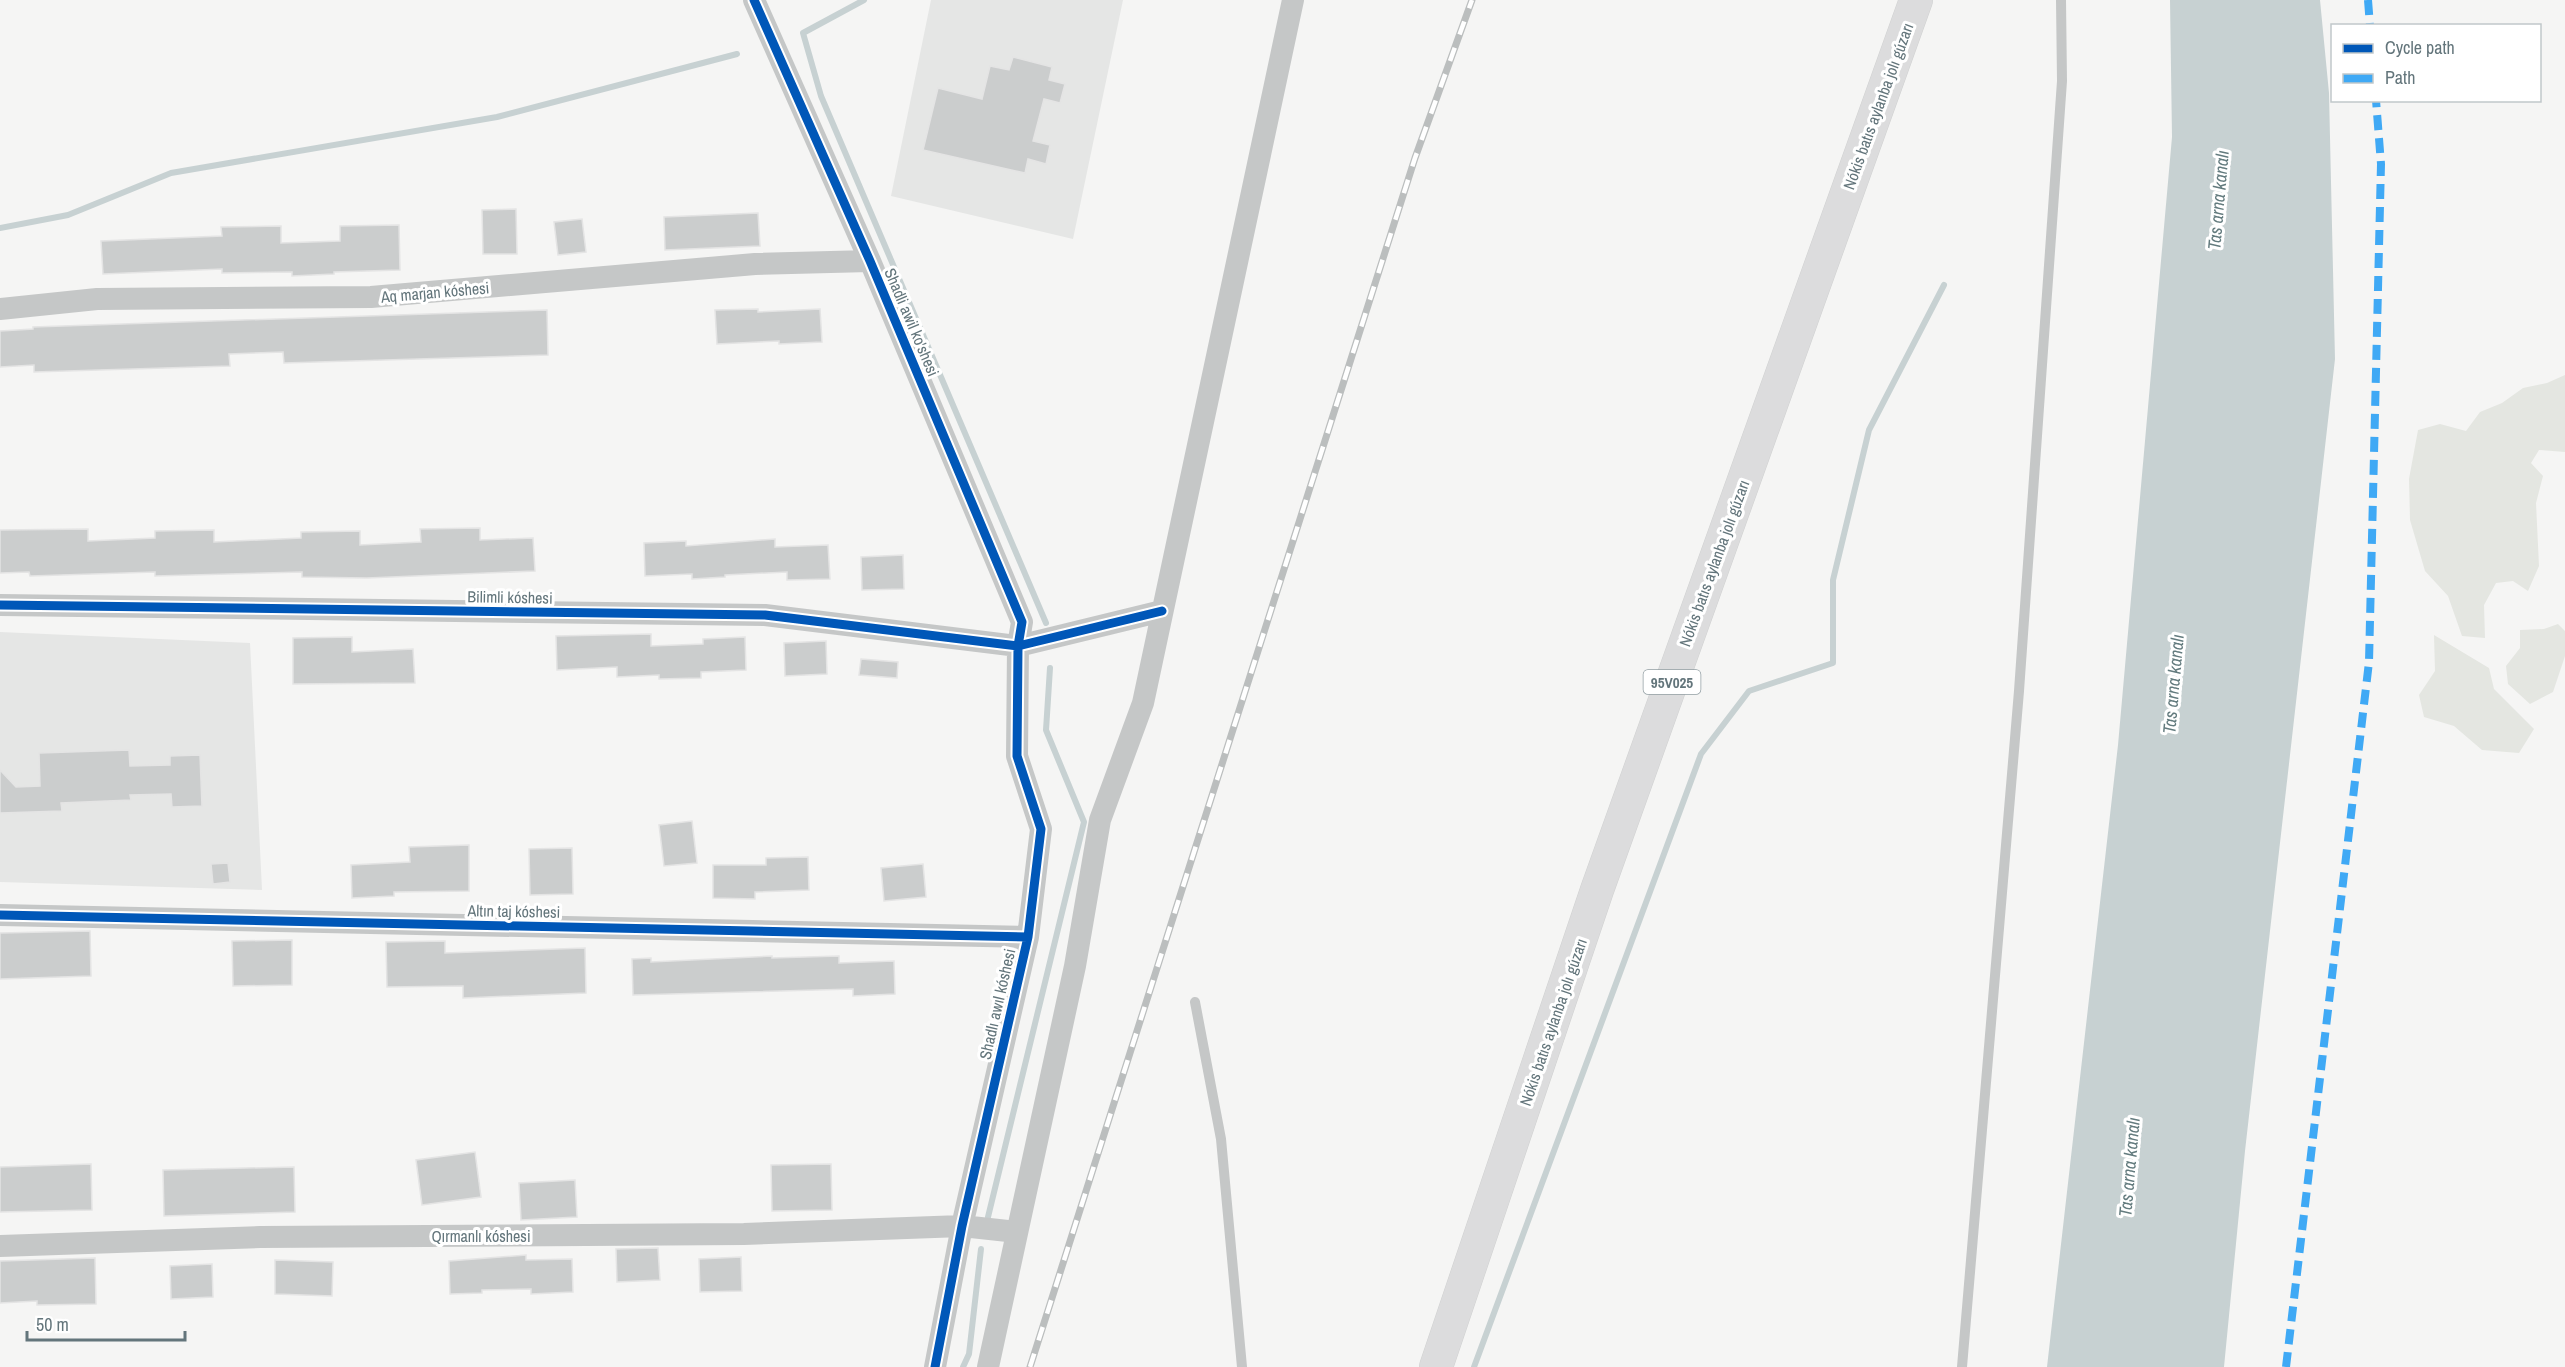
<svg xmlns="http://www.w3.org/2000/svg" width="2565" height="1367" font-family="'Archivo Narrow',sans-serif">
<rect width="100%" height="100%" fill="#f5f5f4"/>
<path fill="#e5e6e5" d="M931 0H1123L1073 239 891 196Z
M0 632 250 643 262 890 0 882Z"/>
<path fill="#e4e6e1" d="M2565 375V452L2539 450 2531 463 2543 476 2536 503 2539 566 2528 591 2513 581 2496 583 2484 605 2485 638 2462 636 2448 596 2425 571 2410 520 2409 479 2418 430 2440 424 2466 431 2480 412 2502 403 2523 388 2547 383Z
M2558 624 2565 631V656L2553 692 2530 704 2508 684 2506 666 2520 648V630L2544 629Z
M2434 635 2489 668 2494 689 2534 729 2519 753 2482 750 2454 726 2424 717 2419 695 2435 671Z"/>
<path fill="#c7d1d2" d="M2170 0H2320L2329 93 2335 359 2245 1151 2224 1367H2047L2118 745 2172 137Z"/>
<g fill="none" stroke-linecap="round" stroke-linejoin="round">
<path stroke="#c7d1d2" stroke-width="6" d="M864 0 803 33 821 96 1046 623
M0 228 68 215 171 173 497 117 737 54
M988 1217 1084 822 1046 730 1050 668
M963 1367 969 1354 981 1249
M1474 1367 1701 754 1749 691 1833 663V580L1869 430 1944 285"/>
</g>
<path fill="#cbcdcd" stroke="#e4e4e4" stroke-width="1.5" d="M1013 57 1052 67 1049 80 1065 84 1060 103 1044 99 1033 141 1050 145 1046 164 1028 159 1025 173 923 150 938 88 982 99 990 66 1009 70Z
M516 209 517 254H483L482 210Z
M758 213 760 246 665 250 664 217Z
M582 219 586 252 558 255 554 222Z
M399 225 400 270 334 272V274L292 276V272L222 273V269L103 274 101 241 222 236 221 227 281 226V243L340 241V226Z
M758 309V312L820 309 822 342 779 344V341L717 344 715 310Z
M547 310 548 355 284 363 283 352 229 354 230 366 34 372V365L0 367V331L33 329V327Z
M480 528V540L533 538 535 571 367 578 302 577V572L155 576V572L30 576 29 572 0 573V530L88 529V541L155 538V531L214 530V542L301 538V532L360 531V545L421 542 420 529Z
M775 539V547L828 545 830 579 787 580V572L725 575V577L692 579V574L645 576 644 543 686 541V546Z
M903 555 904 589 862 590 861 557Z
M651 634V646L703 644V639L745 637 746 670 701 672V678L659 679V675L617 677V667L557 670 556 636Z
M352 637V652L413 649 415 683 293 684V638Z
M826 641 827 674 785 676 784 643Z
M861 659 898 662 897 678 859 675Z
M129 750 130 766 170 765V756L200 755 202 806 172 807 171 794 130 795 131 800 61 803 62 811 0 813V770L16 787 40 786 39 753Z
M692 821 697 863 664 866 659 825Z
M469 845V891L394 892V896L352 898 351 865 410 862 409 847Z
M572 848 573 894 530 895 529 849Z
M808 857 809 890 755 892V899L713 898V865H766V858Z
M228 863 230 882 213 884 211 864Z
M923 864 926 897 884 901 881 868Z
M90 931 91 976 0 979V933Z
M292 940V985L233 986 232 941Z
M445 941V953L585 948 586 993 463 998V986L387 987 386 942Z
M772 956V958L839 956V963L894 961 895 994 853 996V989L633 995 632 959 651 958V962Z
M475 1152 481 1197 422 1205 416 1160Z
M91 1164 92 1210 0 1212V1167Z
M831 1164 832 1210 772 1211 771 1165Z
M294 1167 295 1212 164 1216 163 1170Z
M575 1180 577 1217 521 1220 519 1183Z
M658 1248 660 1280 617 1282 616 1249Z
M526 1255V1260L572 1259 573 1292 531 1294V1289L482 1290V1293L450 1294 449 1261Z
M741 1257 742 1291 700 1292 699 1259Z
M95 1258 96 1304 37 1305V1301L0 1303V1261Z
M275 1260 333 1262 332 1296 275 1294Z
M212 1264 213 1297 171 1299 170 1266Z"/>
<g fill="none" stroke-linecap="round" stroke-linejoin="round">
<g stroke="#d0d1d1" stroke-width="34">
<path id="primary" d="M1436 1367 1597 890 1916 0"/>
</g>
<path stroke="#c5c7c7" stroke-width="10" d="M1195 1002 1221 1139 1242 1367
M1962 1367 2019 691 2062 81 2061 0"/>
<path stroke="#c5c7c7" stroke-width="22" d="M754 0 870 261 1022 622 1018 646 1017 756 1041 829 1028 937 962 1226 935 1367
M0 309 97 299 371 297 755 264 870 261
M0 605 765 615 1018 646 1162 611
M0 915 1028 937
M0 1246 260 1237 744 1234 962 1226 1017 1232
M988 1367 1075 966 1100 820 1143 703 1293 0"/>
<use href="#primary" stroke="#dcdcdd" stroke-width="33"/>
<g stroke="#bbbebe" stroke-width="7">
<path id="rail" d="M1030 1367 1415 158 1472 0"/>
</g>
<use href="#rail" stroke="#fff" stroke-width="4.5" stroke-dasharray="14" stroke-linecap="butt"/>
<path stroke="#3fa9f5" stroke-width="8" stroke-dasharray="15 8" stroke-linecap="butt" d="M2368 0 2370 26
M2286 1367 2369 662 2381 164 2376 100"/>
<g stroke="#fff" stroke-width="13">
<path id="cycleway" d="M754 0 870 261 1022 622 1018 646 1017 756 1041 829 1028 937 962 1226 935 1367
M0 605 765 615 1018 646 1162 611
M0 915 1028 937"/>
</g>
<use href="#cycleway" stroke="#0057b8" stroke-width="9"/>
</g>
<g text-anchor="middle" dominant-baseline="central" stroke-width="6" stroke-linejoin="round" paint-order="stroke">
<rect fill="#fff" stroke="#929ea3" stroke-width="1.5" x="1643.5" y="670" width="57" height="24" rx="4.5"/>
<g font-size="15" font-weight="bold" fill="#63757b">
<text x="1672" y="682">95V025</text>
</g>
<g font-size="16" fill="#63757b" stroke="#fff">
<text transform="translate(1878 106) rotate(-70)">Nókis batıs aylanba jolı gúzarı</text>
<text transform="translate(435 292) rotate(-5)">Aq marjan kóshesi</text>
<text transform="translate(912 322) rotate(67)">Shadli awil ko'shesi</text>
<text transform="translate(1714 563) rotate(-70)">Nókis batıs aylanba jolı gúzarı</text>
<text transform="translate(510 597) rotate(1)">Bilimli kóshesi</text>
<text transform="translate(514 911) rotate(1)">Altın taj kóshesi</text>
<text transform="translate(997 1004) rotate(-77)">Shadlı awıl kóshesi</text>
<text transform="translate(1553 1022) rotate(-71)">Nókis batıs aylanba jolı gúzarı</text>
<text x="481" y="1236">Qırmanlı kóshesi</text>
</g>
<g font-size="18" font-style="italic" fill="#637b7e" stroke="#fff">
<text transform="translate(2218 200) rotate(-85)">Tas arna kanalı</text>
<text transform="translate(2173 684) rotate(-85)">Tas arna kanalı</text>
<text transform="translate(2129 1167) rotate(-85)">Tas arna kanalı</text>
</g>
</g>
<rect x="2331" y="24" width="210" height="78" fill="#ffffff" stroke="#c1c8ca" stroke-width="1.5"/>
<rect x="2343" y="44" width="30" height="9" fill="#0057b8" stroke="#c1c8ca" stroke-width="1.5"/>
<text x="2385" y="54" font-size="18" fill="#63757b">Cycle path</text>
<rect x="2343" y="74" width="30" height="9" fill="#3fa9f5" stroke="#c1c8ca" stroke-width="1.5"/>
<text x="2385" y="84" font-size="18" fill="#63757b">Path</text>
<path d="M27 1331v9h158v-9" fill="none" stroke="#63757b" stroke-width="3"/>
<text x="36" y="1331" font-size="18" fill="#63757b" stroke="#ffffff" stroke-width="4.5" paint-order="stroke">50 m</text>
</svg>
